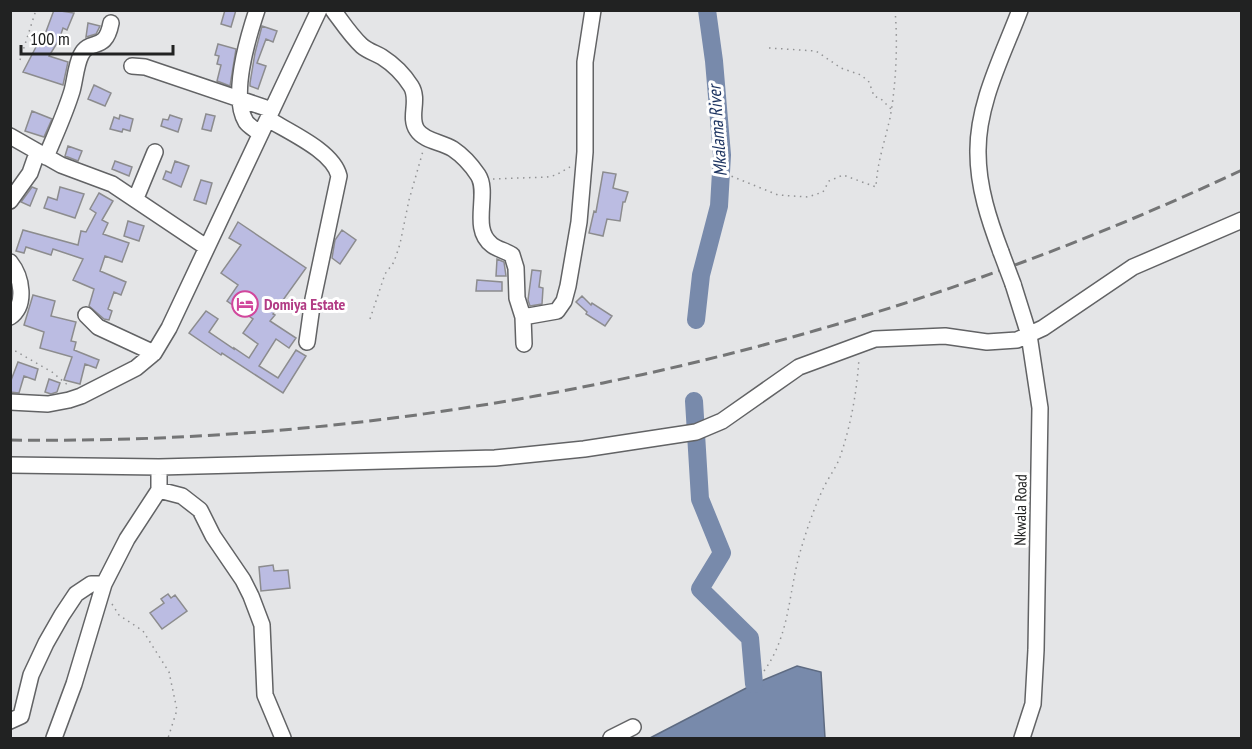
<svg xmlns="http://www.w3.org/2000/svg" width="1252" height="749" font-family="'PT Sans Narrow',sans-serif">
<rect width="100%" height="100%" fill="#e4e5e7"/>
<path fill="#788aab" stroke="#5e6b82" stroke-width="1.5" d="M797 666 821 672 825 738H650L754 684Z"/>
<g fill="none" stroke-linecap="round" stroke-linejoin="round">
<path stroke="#788aab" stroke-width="18" d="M696 320 701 275 719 206 722 155 714 61 707 10
M694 401 700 499 722 553 700 589 750 638 754 684"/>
</g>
<path fill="#bbbce2" stroke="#8c8c8e" stroke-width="1.5" d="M54 10 74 13 67 30 63 28 59 40 49 56 68 62 63 85 23 72 38 43 41 45Z
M225 10H236L231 27 221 24Z
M88 23 100 26 96 34 86 37Z
M262 26 277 31 273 42 266 39 257 63 266 66 258 89 250 86V83L255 53Z
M218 44 236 49 230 86 217 81 221 65 217 64 219 56 215 55Z
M94 85 111 93 105 106 88 99Z
M32 111 52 119 44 137 25 131Z
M206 114 215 116 211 131 202 129Z
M120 115 133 119 130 131 123 129 122 132 110 129 114 117 119 119Z
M170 115 182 119 178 132 161 126 163 119 168 120Z
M68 146 82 151 78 161 65 156Z
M115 161 132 167 129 176 112 169Z
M175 161 189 166 181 187 163 179 166 171 171 173Z
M603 172 616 174 613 188 628 192 625 202H623L620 221 607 219 603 236 589 233 594 211 596 212Z
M201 180 212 183 206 204 194 200Z
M32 187 37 189 30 206 21 202Z
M60 187 84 194 75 218 44 208 48 197 57 200Z
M99 193 113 201 102 220 108 223 103 234 129 243 122 262 105 256 100 271 126 282 121 295 114 292 108 309 112 311 109 320 104 319 89 306 94 289 73 280 83 259 53 249 51 255 26 247 24 253 16 251 23 230 78 245 81 231 86 232 96 213 90 209Z
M128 221 144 226 139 241 124 236Z
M238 222 306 268 273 314 275 315 270 321 296 338 289 348 276 339 259 366 278 378 296 350 306 356 283 393 222 353 221 355 189 333 206 311 218 319 209 332 234 349V348L249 358 258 344 243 333 253 319 227 301 238 285 221 273 241 245 229 238Z
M342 230 356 240 340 264 332 258 335 240Z
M497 259 504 262 506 276H496Z
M532 270 541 271 539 287 543 288 542 304 530 306 528 300Z
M477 280 502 282V291H476Z
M33 295 55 301 51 316 76 322 71 341 76 342 74 350 99 360 96 368 85 364 80 384 64 380 72 357 40 348 44 332 24 325Z
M582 296 591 305 592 303 612 316 605 326 586 314 587 312 576 302Z
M18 362 38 369 35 380 24 376 19 393 10 392V383Z
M49 379 60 383 57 392 51 394 45 392Z
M273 565 274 571 288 570 290 588 261 591 259 567Z
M168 594 171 598 175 595 187 611 162 629 150 613 164 603 161 599Z"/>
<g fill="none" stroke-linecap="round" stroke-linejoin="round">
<g stroke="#626365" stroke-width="18">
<path id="minor" d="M257 10C248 37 230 96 246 122 249 126 256 130 260 134
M333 10C342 22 351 36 362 46 368 51 375 53 382 57 393 64 404 75 411 86 420 100 408 117 417 130 424 141 442 142 453 149 462 155 472 166 478 175 490 193 470 229 492 245 497 249 506 251 512 255L516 268 517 298 523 317 524 344
M132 66 145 67 272 110
M268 119C289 132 333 151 339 176L313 299 307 342
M10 136 61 165 112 184 206 247
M46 157C55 135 65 114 72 91 75 80 76 65 81 55 90 37 105 54 111 23
M136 198 155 152
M10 201 30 173 37 153
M1001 252C989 220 978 187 978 153 977 104 1003 55 1020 10
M10 262C22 277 27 305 10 317
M1013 284 1029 335 1040 408 1036 650 1033 704 1022 738
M86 315 98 327 154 353
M523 317 557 311 564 301 568 286 579 222 585 152V62L593 10
M10 402 48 404 69 400 81 396 136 368 154 353 169 328 319 10
M10 465 159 467 495 458 584 449 696 432 722 421 799 367 875 339 945 336 987 342 1017 340 1043 328 1133 267 1242 220
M159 490 182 496 200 510 213 536 243 580 251 596 262 625 265 695 283 738
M10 721 21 716 31 675 46 643 62 615 76 594 91 584H104
M54 738 74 684 104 584 127 539 159 490V467
M611 738 633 727"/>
</g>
<path stroke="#929395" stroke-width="1.5" stroke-dasharray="1.5 4.5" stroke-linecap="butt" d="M769 48 816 51 841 68 861 75 869 82 874 96 881 99 891 109
M20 60 36 10
M726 174 778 195 808 197 823 192 829 181 843 175 876 187C877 163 885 141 890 118 896 85 898 44 895 10
M493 179 547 177 556 175 570 167
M370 319 385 274 394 262 400 244 409 200 423 151
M10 348 52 372 70 387
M112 604 119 615 143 631 169 672 177 710 168 738
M764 671C791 633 788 592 801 549 807 529 814 508 823 489 828 478 836 468 840 457 851 425 857 391 859 358"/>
<use href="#minor" stroke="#fff" stroke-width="15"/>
<path stroke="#747576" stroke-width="3" stroke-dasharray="12 6" stroke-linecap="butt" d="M10 440C434 446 859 350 1242 170"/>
<g stroke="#626365" stroke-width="18" stroke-linecap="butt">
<path id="minor-bridge" d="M1001 252 1013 284"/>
</g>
<use href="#minor-bridge" stroke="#fff" stroke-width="15"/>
</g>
<defs>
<g id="hotel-ring" transform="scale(1.35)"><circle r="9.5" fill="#fff" stroke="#d1479c" stroke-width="1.5"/><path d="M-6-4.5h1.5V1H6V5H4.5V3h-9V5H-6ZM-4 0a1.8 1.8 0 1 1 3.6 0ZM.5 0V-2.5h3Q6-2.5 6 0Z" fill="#d1479c"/></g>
</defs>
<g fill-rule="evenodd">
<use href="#hotel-ring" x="245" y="304"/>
</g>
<g text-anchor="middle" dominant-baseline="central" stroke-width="6" stroke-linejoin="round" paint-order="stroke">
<g font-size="16" font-weight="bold" fill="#b23c85" stroke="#fff" text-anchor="start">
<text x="264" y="304">Domiya Estate</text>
</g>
<g font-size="16" fill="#212222" stroke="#fff">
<text transform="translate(1020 510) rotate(-89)">Nkwala Road</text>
</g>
<g font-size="18" font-style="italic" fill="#1c3360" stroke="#fff">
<text transform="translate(717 131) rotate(-94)">Mkalama River</text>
</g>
</g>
<rect width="1252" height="749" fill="none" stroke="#212222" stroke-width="24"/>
<path d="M21 45v9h152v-9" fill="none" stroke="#212222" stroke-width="3"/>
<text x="30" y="45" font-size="18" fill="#212222" stroke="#ffffff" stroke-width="4.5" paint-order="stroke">100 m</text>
</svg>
